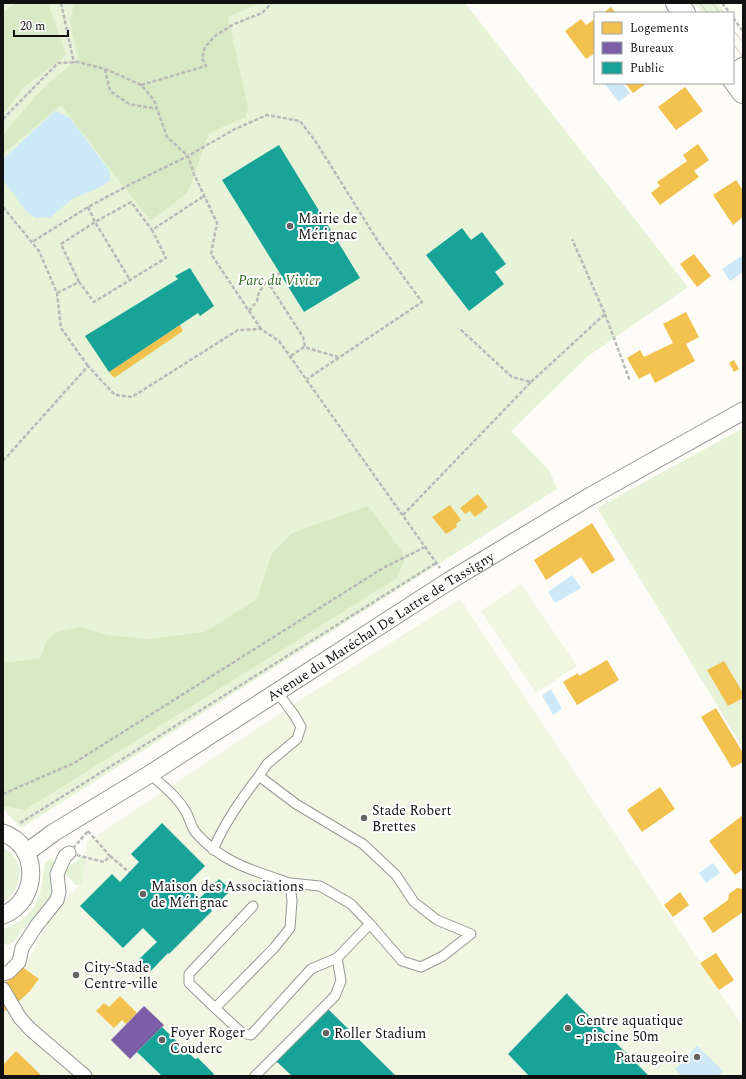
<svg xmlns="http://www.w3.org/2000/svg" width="746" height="1079" font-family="Spectral,serif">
<rect width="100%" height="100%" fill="#fdfcf7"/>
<path fill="#e7f3d7" d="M3 3H465L688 287 587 357 511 431 549 470 557 489 21 828 3 809Z
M694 3H717L725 13H703Z
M743 428V748L597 508Z
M3 847C5 849 9 851 11 853 26 868 20 892 3 902Z
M84 855 103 866 85 885H76L64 873 68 867Z
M51 858 58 865 53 896 22 930 14 942 7 945 3 943V929C39 916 40 897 45 863Z"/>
<path fill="#d8eac5" d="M15 3H48L66 55 23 88 3 115V13Z
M74 3H260L228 17 248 107 246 117 209 133 188 192 151 221 120 182 61 105 3 154V135L41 90 78 58 70 22Z
M368 506 406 557 397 578 25 810 3 806V662H12L40 658 46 642 56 632 81 627 108 635 147 639 205 632 257 599 272 553 292 533Z"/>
<path fill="#f0f6e1" d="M521 584 577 666 536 693 481 611Z
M460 599 743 1027V1076H3V981L25 967 56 908 82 883 87 842 305 697Z"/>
<path fill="#cde8f7" d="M604 83H622L630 93 619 102Z
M55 111 70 118 109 170 111 180 101 187 72 199 51 217 35 218 27 212 3 180V159Z
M743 255V272L730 281 722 269Z
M572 575 581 588 555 603 548 592Z
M551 689 562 709 553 715 542 695Z
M713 863 720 873 706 883 699 873Z
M697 1046 723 1071 718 1076H682L675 1069Z"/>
<path fill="#f2c14e" d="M611 7 616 13H603Z
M581 19 586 25 595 19V53L586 59 565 31Z
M625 83H647L633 93Z
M685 87 703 111 676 130 658 107Z
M698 144 709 160 694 171 699 177 660 205 651 193 660 186 657 182 687 161 683 155Z
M736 180 743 190V217L733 225 713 195Z
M694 254 711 276 697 287 680 264Z
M686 312 699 337 686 344 695 361 655 383 650 373 639 379 627 358 640 350 644 357 673 343 663 324Z
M180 325 183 331 114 378 109 372Z
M734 360 739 369 734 372 729 363Z
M478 494 488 507 475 517 470 511 465 514 460 508Z
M450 505 461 520 456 524 457 527 446 534 432 517Z
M592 523 615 560 592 574 581 557 546 580 534 560Z
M607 660 619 680 577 705 563 682 578 673 579 676Z
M724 661 743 693V698L728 706 707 670Z
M716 708 743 753V762L732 768 701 717Z
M660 787 675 809 642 832 627 810Z
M743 815V869L735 875 709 841Z
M737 888 743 889V912L713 933 703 918 728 900 729 894Z
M680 892 689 905 673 917 664 905Z
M716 953 734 980 719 990 700 963Z
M21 966 39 979 29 992 17 1003 3 1012V985L13 976Z
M120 996 137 1013 126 1024 122 1020 114 1028 96 1011 104 1003 109 1007Z
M16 1051 42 1076H3V1065Z"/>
<path fill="#7b5ea7" d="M144 1006 164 1025 130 1059 111 1040Z"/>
<path fill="#17a398" d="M279 145 360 278 304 312 222 180Z
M462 228 471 240 482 232 506 264 495 272 504 284 469 311 426 255Z
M190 268 214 306 200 316 198 313 109 372 85 336 178 279 175 276Z
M162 823 205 866 186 885 199 899 219 879 231 890 211 910 212 911 169 954 168 953 149 973 137 961 157 942 143 928 123 948 80 906 112 874 120 882 139 862 131 854Z
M567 993 568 995 649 1076H529L508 1054Z
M326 1007 396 1076H292L274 1059Z
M162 1027 195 1059 198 1058 214 1074 212 1076H162L137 1052Z"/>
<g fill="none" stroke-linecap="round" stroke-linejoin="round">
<g stroke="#979795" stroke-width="11">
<path id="service" d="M150 774C163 786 177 796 186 812 190 819 191 828 197 834 223 863 254 871 290 883L292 901 290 928 274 948 215 1008 242 1033 251 1035 311 969 337 958 370 924 402 961 421 967 443 956 471 934 437 920 414 902 396 875 363 844 296 804 259 776C241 799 224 824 213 850
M259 776 267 764 297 739 301 727 295 716 277 692
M290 883 320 886 351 904 370 924
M215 1008 189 983V974L253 906
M255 1076 335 996 341 981 337 958"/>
</g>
<g stroke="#979795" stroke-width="15">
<path id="pedestrian" d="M3 974 9 972 19 962 22 948 37 925 57 900 59 892 57 874 65 856 69 853
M3 989 20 1018 30 1029 85 1076"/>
</g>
<g stroke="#979795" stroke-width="19">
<g id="minor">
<path d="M733 73 743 66"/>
<path d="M3 833C41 846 39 901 3 915"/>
<path id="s1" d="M26 853 53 833 150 774 449 581 589 497 743 411"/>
</g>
</g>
<g stroke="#979795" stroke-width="24">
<path id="tertiary" d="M677 3 684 13
M733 78 743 92"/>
</g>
<path stroke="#b9b9b8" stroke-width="2.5" stroke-dasharray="4 2" stroke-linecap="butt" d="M61 3 74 63
M722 3 730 13
M733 18 743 31
M105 69 110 91 129 104 157 109
M141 85 206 66 202 58 205 47 215 36 234 24 262 13 272 3
M3 119 58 63 78 62 108 70 141 85 154 100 167 137 188 156 131 184 88 207 32 242
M3 207 39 251 57 293 61 328 88 366
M88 207 95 222 131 202 152 230
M267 281 303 337 305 347
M79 282 61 244 95 222 130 280
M57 293 79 282 94 302 166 258 152 230 204 196
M249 311 257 301 259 292 267 281 280 273
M605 314 630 381
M261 329 211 254 217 223 194 174 188 156 235 129 267 115 300 121 316 142 379 243 422 302 307 379
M291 356 304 347 338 357
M531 382 605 314 572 239
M3 461 88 366 115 395 132 397 238 330 261 329 279 341 440 568
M403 515 531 382 512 377 459 328
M3 794 74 763 383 568 425 547
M20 823 436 563
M88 831 110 856 104 862 69 853Z
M110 856 129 872"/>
<use href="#service" stroke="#fffffe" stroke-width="9"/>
<use href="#pedestrian" stroke="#fffffe" stroke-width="13"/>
<use href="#minor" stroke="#fffffe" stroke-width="17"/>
<use href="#tertiary" stroke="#fffffe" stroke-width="22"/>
<path stroke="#d9c6c7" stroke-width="1" d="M700 3 708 13
M712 3 720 13
M733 30 743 42
M733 44 743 57"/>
</g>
<g fill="#646362" stroke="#fff" stroke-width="1.5">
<circle cx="290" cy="226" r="4"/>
<circle cx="364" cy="818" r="4"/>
<circle cx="143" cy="894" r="4"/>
<circle cx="76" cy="975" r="4"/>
<circle cx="568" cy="1028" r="4"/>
<circle cx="326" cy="1033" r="4"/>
<circle cx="162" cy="1040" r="4"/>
<circle cx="697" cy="1057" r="4"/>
</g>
<g text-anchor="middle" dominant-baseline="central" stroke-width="4" stroke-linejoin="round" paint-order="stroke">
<g font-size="14" fill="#111" stroke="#fff" text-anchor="start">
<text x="298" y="218">Mairie de<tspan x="298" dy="16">Mérignac</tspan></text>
<text x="372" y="810">Stade Robert<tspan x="372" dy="16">Brettes</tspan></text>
<text x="151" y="886">Maison des Associations<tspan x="151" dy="16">de Mérignac</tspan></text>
<text x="84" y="967">City-Stade<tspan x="84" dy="16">Centre-ville</tspan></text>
<text x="576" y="1020">Centre aquatique<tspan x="576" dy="16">- piscine 50m</tspan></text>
<text x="170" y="1032">Foyer Roger<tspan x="170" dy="16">Couderc</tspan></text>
<text x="334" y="1033">Roller Stadium</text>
<text x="689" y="1057" text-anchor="end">Pataugeoire</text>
</g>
<g font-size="14" font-style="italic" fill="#2f6b1f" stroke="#fff">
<text x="279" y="280">Parc du Vivier</text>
</g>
<g font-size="14" fill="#111" stroke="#fff">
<text stroke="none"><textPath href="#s1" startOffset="421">Avenue du Maréchal De Lattre de Tassigny</textPath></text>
</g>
</g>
<rect width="746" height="1079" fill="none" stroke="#111111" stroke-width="8"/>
<rect x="594" y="12" width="140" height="72" fill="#ffffff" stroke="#a0a0a0"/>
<rect x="602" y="22" width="20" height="12" fill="#f2c14e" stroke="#a0a0a0"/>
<text x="630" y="32" font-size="12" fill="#111111">Logements</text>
<rect x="602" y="42" width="20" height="12" fill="#7b5ea7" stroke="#a0a0a0"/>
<text x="630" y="52" font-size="12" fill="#111111">Bureaux</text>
<rect x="602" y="62" width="20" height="12" fill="#17a398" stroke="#a0a0a0"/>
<text x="630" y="72" font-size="12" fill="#111111">Public</text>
<path d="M14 30v6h54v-6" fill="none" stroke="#111111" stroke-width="2"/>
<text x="20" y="30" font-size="12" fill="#111111" stroke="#ffffff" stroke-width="3" paint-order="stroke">20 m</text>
</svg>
